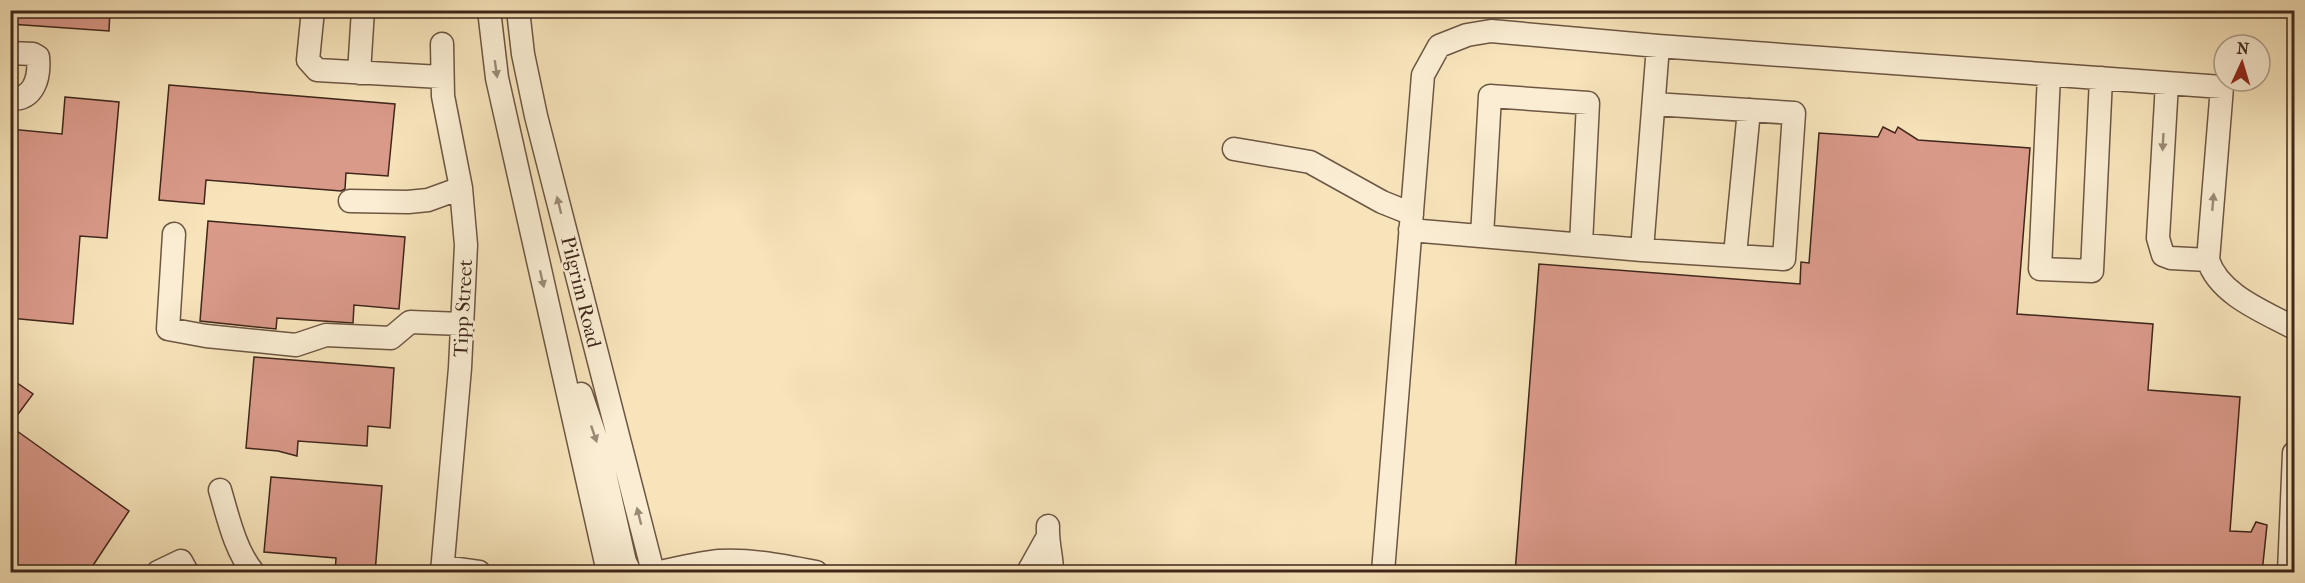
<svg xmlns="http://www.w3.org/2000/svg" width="2305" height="583" font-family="'IM FELL French Canon',serif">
<rect width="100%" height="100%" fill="#f7e4bb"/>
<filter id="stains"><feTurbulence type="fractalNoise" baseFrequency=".00333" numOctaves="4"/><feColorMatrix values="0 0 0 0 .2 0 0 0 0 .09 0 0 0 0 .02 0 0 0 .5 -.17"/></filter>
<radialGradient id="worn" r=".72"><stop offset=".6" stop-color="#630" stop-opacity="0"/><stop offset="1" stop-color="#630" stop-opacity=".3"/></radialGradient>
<path fill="#da9a8a" stroke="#3f261b" stroke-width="1.5" d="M10 10H110L109 31 10 24Z
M169 85 395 104 388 176 346 173 345 189 341 191 206 180 204 204 159 200Z
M65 97 119 102 107 238 80 236 73 324 10 318V129L62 134Z
M1883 127 1895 133 1898 127 1918 140 2030 148 2017 314 2153 324 2148 390 2240 397 2230 531 2251 532 2256 522 2267 525 2262 573H1515L1539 264 1800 284 1801 262 1809 263 1819 133 1878 137Z
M208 221 405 237 399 309 354 305 353 323 277 318 276 329 200 321Z
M254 357 394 368 390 428 368 426 367 446 298 441 297 456 278 451 246 448Z
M10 378 33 394 10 425Z
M10 426 129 511 88 573H10Z
M271 477 382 486 375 573H335L336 558 264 552Z"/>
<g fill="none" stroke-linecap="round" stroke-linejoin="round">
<g stroke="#6d5643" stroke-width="25">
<path id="minor" d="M313 10 308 60 317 70 441 77
M489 10 497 78 608 572
M518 10 523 54 536 116 653 572
M10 53 33 54 38 57C40 78 34 100 10 99
M359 73 363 10
M2049 75 2040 269 2092 271 2101 78
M2167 83 2158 238 2163 255 2171 258 2208 260
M1654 104 1794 113 1784 259 1642 250 1658 46
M1234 149 1310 162 1382 202 1412 214
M350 201 408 202 428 200 461 188
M1410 230 1642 250
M174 234 168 329 206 336 296 345 326 335 391 338 410 322 462 324
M1482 236 1490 96 1588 103 1581 244
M1735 255 1749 110
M581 394 599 447 625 562 630 572
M220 490C228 517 235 550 253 572
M1048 526C1047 542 1052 556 1052 572
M443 567 479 572
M158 572 181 561 187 572
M442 572 460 368 466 245 461 188 443 96 442 44
M660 572C679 568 699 563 719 561 752 559 784 566 816 572
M1028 572 1047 538
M1383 572 1423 75 1439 46 1467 35 1491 31 1658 46 2222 87 2208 260C2219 295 2265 312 2294 328
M2289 572 2294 453"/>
</g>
<use href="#minor" stroke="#faedd3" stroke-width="22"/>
</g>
<defs><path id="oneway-solid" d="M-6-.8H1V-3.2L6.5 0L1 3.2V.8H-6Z" transform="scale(1.5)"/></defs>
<g fill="#9c8a77">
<use href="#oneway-solid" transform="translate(496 69) rotate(82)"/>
<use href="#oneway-solid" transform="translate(2163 142) rotate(93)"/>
<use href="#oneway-solid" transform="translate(2213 202) rotate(-85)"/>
<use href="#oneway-solid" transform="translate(559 205) rotate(-104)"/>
<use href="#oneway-solid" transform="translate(542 279) rotate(77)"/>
<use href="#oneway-solid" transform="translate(594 434) rotate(71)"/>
<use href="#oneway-solid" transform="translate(639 516) rotate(-104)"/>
</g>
<g text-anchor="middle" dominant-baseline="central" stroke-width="4.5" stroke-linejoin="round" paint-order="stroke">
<g font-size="20" fill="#3f261b" stroke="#faedd3">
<text transform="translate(581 292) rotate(76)">Pilgrim Road</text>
<text transform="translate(463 308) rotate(-87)">Tipp Street</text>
</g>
</g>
<rect width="2305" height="583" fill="none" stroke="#f7e4bb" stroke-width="36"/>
<rect x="12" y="12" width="2281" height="559" fill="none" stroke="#3f261b" stroke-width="3"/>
<rect x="18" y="18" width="2269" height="547" fill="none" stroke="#3f261b" stroke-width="1.5"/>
<g transform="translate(2242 63) rotate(4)"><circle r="28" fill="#faedd3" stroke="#af9d89" stroke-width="1.5"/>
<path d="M0-4.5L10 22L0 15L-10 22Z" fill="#8f2418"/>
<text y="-9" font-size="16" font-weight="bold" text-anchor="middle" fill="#3f261b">N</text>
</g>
<rect width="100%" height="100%" filter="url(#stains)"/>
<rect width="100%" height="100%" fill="url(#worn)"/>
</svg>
